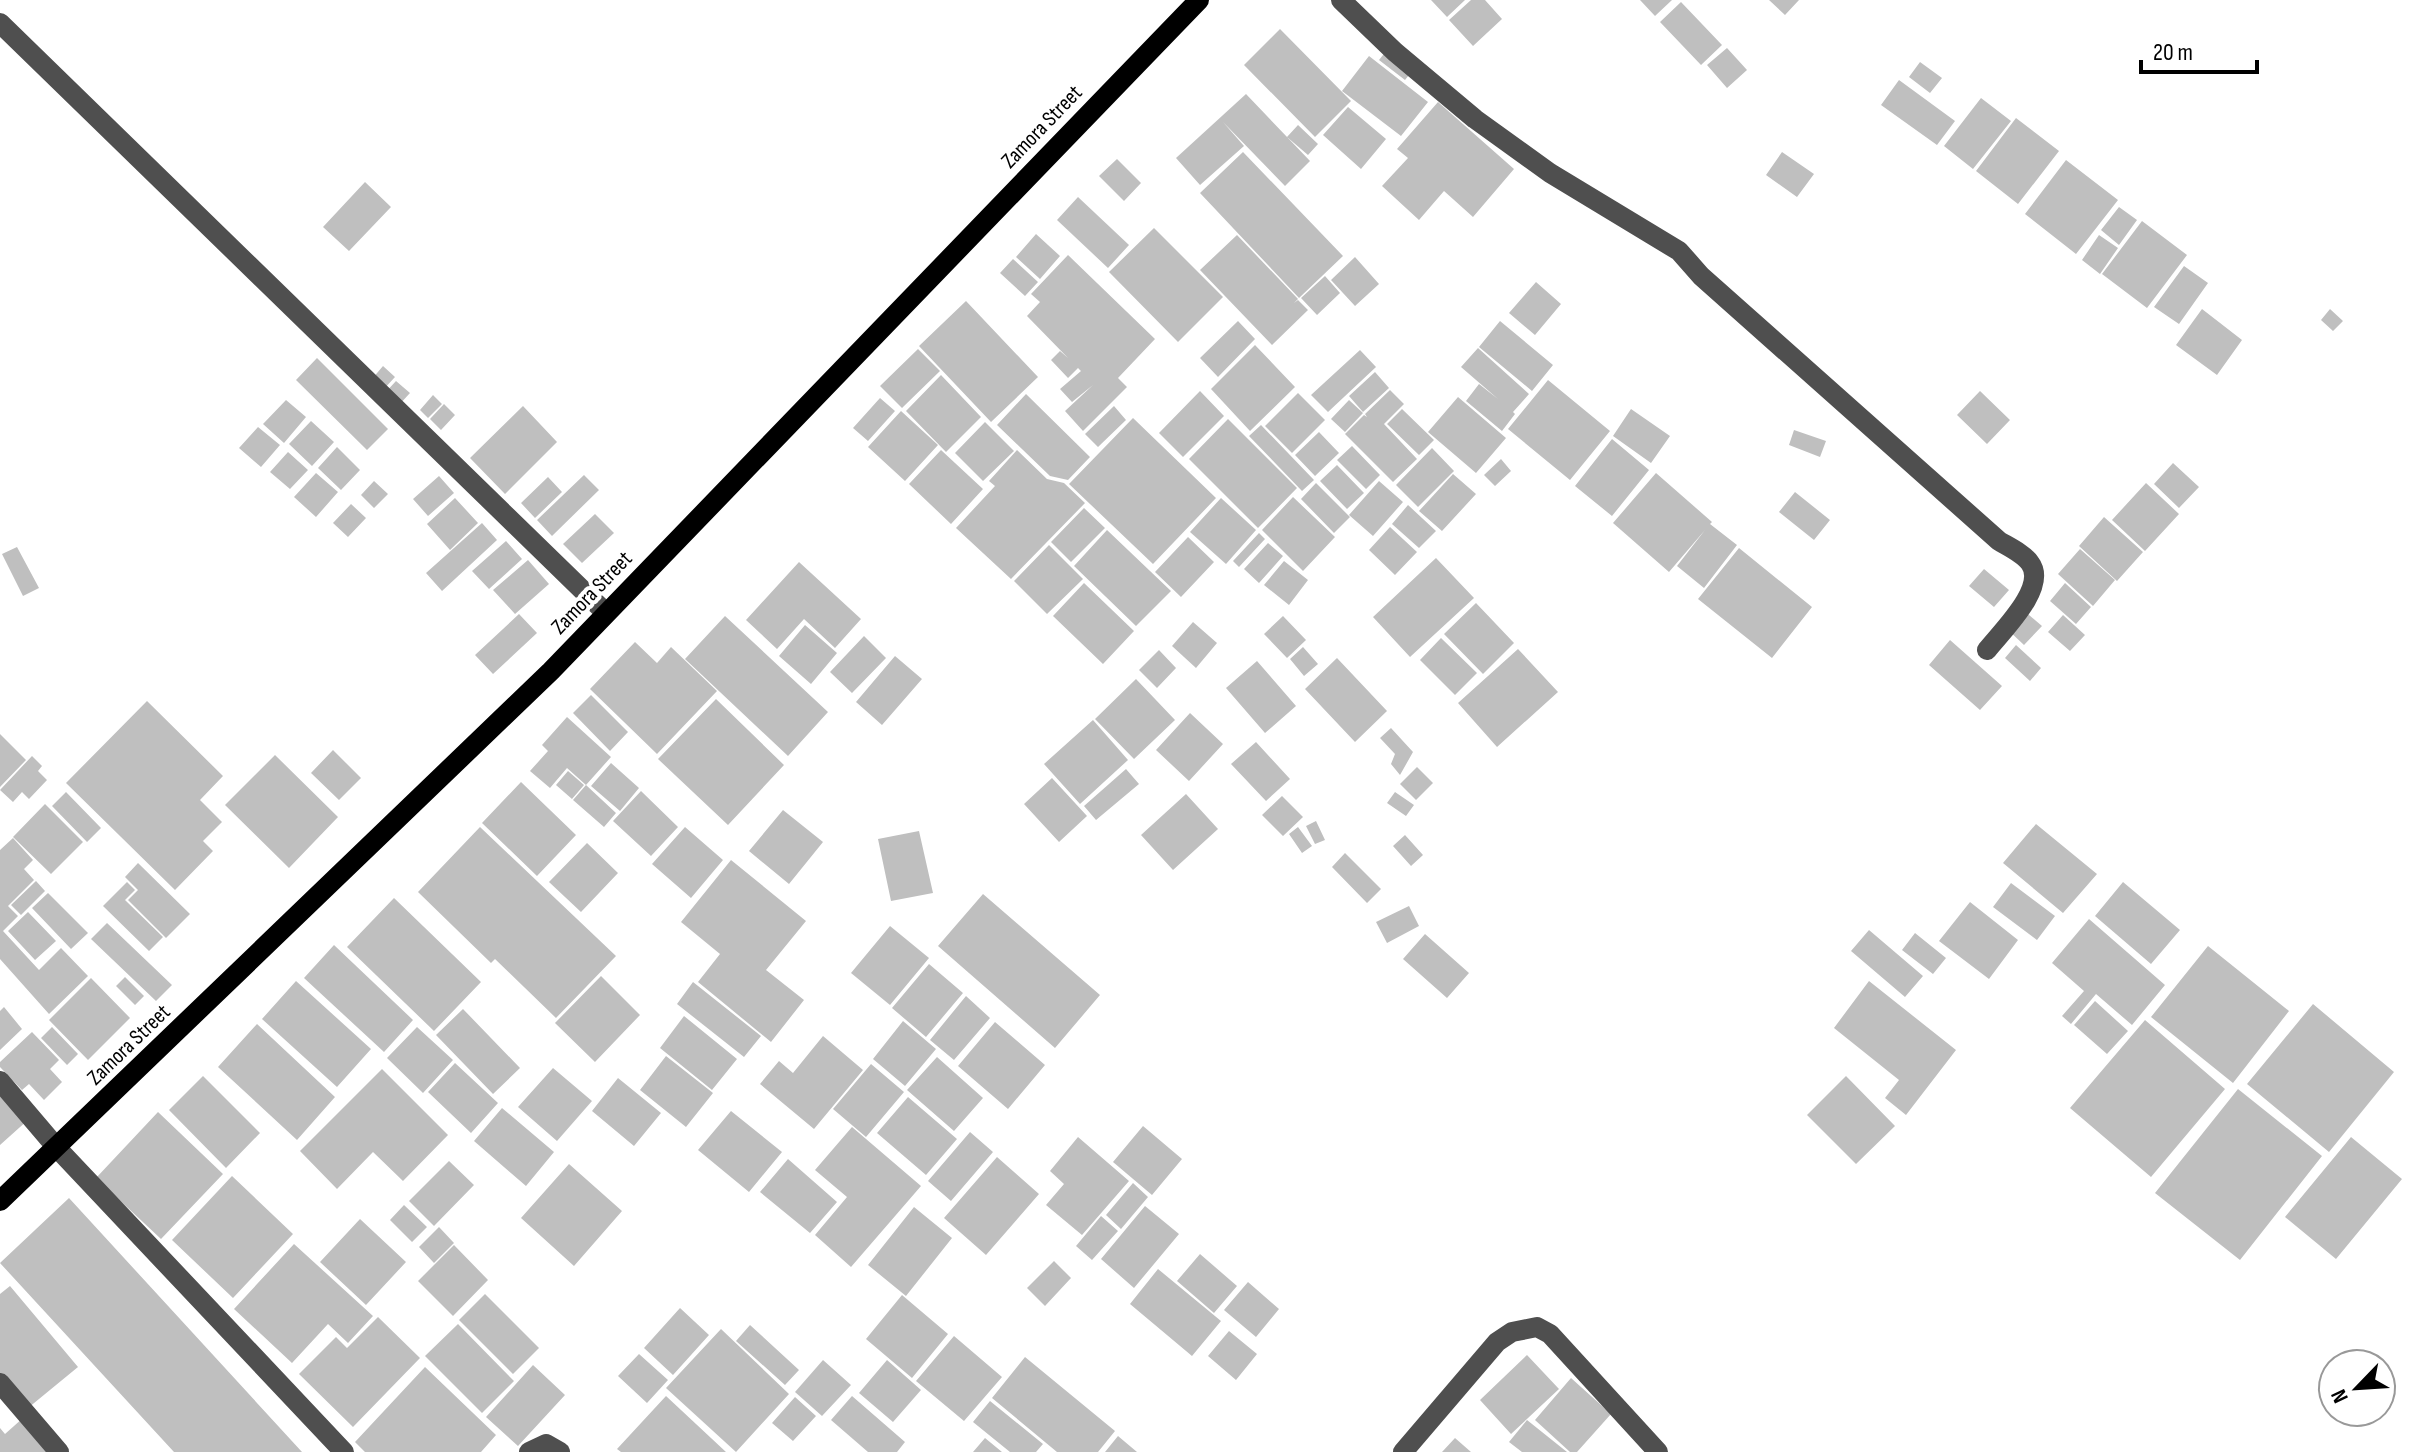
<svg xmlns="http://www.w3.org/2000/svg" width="2421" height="1452" font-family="'Sofia Sans Condensed',sans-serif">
<rect width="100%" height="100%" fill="#fff"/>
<path fill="#bfbfbf" d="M1431 0H1465L1447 17Z
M1471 0H1485L1502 19 1473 46 1449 20Z
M1640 0H1672L1655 16Z
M1769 0H1799L1785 15Z
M1681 2 1722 45 1701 65 1660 22Z
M1280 29 1351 101 1315 137 1244 65Z
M1727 48 1747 70 1727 88 1707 65Z
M1387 50 1413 70 1405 80 1379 60Z
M1369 56 1428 102 1401 136 1342 91Z
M1920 62 1942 78 1930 93 1909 77Z
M1899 80 1955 121 1937 145 1881 105Z
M1246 94 1310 161 1285 186 1223 122 1244 146 1200 185 1176 158Z
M1981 98 2011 121 1973 169 1944 146Z
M1438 102 1514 169 1473 217 1444 191 1419 220 1382 186 1408 158 1397 149Z
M1348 107 1386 139 1361 169 1323 135Z
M2016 118 2059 151 2018 204 1976 171Z
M1298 125 1318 144 1308 155 1287 137Z
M1243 152 1343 256 1299 298 1200 193Z
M1782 152 1814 174 1797 197 1766 175Z
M1117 159 1141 183 1124 201 1099 176Z
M2066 160 2118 200 2076 254 2025 214Z
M365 182 391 207 349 251 323 227Z
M1078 197 1129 245 1108 268 1057 220Z
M2119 207 2137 220 2119 245 2101 230Z
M2142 221 2187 255 2147 308 2102 274Z
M1154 228 1223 297 1178 342 1109 272Z
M1036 234 1060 256 1040 279 1016 257Z
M1237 235 1298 299 1294 303 1298 300 1308 310 1272 345 1200 270Z
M2099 235 2118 248 2100 274 2082 260Z
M1068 255 1155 339 1118 378 1127 387 1083 431 1065 411 1093 385 1072 402 1060 389 1081 371 1078 368 1068 378 1051 360 1060 351 1068 358 1027 316 1040 302 1031 294Z
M1355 257 1379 284 1355 306 1331 280Z
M1013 259 1038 282 1025 296 1000 273Z
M2184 266 2208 283 2179 324 2154 307Z
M1325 276 1340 293 1317 315 1301 298Z
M1536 282 1561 304 1535 335 1509 313Z
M966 301 1038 377 991 422 919 346Z
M2202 309 2242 340 2217 375 2176 345Z
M2330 309 2343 321 2333 331 2321 320Z
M1238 321 1255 339 1218 377 1200 358Z
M1500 321 1553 365 1532 391 1479 347Z
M1255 345 1295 387 1250 431 1211 389Z
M1478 348 1529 394 1513 412 1515 414 1502 431 1466 401 1479 384 1498 399 1461 367Z
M918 349 940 371 902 408 880 386Z
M1360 350 1376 367 1328 412 1311 395Z
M317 358 388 429 367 450 296 380Z
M383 366 395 377 383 390 372 379Z
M1375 372 1389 388 1363 412 1349 396Z
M941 375 981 417 946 452 906 411Z
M1548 380 1610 431 1570 480 1508 429Z
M396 381 410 393 398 406 384 394Z
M1390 390 1404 404 1384 424 1417 459 1393 482 1345 434 1364 415 1367 417 1365 414Z
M1200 391 1224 416 1183 457 1159 433Z
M1980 391 2010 420 1987 444 1957 415Z
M1298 393 1325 420 1292 453 1265 426Z
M1026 394 1090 457 1068 480 1050 476 997 425Z
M433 395 442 404 428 418 420 410Z
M1458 397 1506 438 1476 473 1428 432Z
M880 398 895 411 868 441 853 428Z
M286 400 306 417 284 443 263 424Z
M1349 400 1363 413 1345 432 1331 419Z
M444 404 455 415 441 430 430 419Z
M523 406 557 442 505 494 470 458Z
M1114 406 1126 420 1098 447 1085 434Z
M1402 409 1434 440 1419 455 1387 424Z
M1631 409 1670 436 1651 463 1613 436Z
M901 411 938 445 905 481 868 447Z
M1133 418 1216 498 1153 564 1069 484Z
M1228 419 1297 488 1258 528 1189 459Z
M311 421 334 442 312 466 289 444Z
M985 422 1014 451 983 481 955 453Z
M1261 425 1314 480 1302 491 1249 436Z
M258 427 280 445 261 467 239 448Z
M1794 430 1826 441 1820 457 1789 445Z
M1319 432 1339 453 1315 476 1295 455Z
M1612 439 1649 470 1612 516 1575 486Z
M1352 446 1380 475 1366 489 1337 460Z
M337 447 360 470 341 490 318 468Z
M1432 448 1454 471 1418 507 1396 485Z
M941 450 983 489 951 524 909 484Z
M1017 450 1047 479 1064 483 1085 503 1011 579 956 528 995 486 989 481Z
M288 452 308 470 290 489 270 472Z
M1501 459 1511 471 1495 486 1484 475Z
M2173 463 2199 487 2179 508 2154 484Z
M1337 465 1364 493 1347 509 1320 481Z
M316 473 338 492 316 517 294 497Z
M1656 473 1712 522 1710 524 1737 545 1704 588 1677 566 1705 530 1669 572 1613 523Z
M1453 474 1476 494 1442 531 1419 511Z
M584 475 599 490 552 536 537 520Z
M439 476 454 493 428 516 413 499Z
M548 477 562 492 535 518 521 503Z
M374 481 388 494 374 508 361 495Z
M1379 481 1403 502 1373 536 1349 515Z
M1316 483 1350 517 1334 533 1301 499Z
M2146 483 2179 514 2145 551 2112 520Z
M1795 492 1830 520 1814 540 1779 512Z
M1293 497 1335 537 1303 571 1262 530Z
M455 498 478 523 450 550 427 524Z
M1221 498 1256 530 1226 564 1190 532Z
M351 504 366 518 348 537 333 523Z
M1408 505 1436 531 1419 548 1392 524Z
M1084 508 1105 528 1071 562 1051 542Z
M595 514 614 533 582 563 563 544Z
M2104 517 2143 552 2117 581 2079 546Z
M482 523 497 540 442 591 426 573Z
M1390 527 1417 552 1395 575 1369 550Z
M1107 530 1171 591 1136 626 1074 566Z
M1259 533 1265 539 1239 567 1233 561Z
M1188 537 1214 562 1181 597 1155 572Z
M506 541 522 559 489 589 472 571Z
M1268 543 1283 556 1259 583 1244 569Z
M1049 545 1083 579 1047 614 1014 581Z
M17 547 39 588 23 596 2 554Z
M1739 548 1812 607 1772 658 1698 599Z
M2080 549 2115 580 2093 606 2058 574Z
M1436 558 1474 598 1410 657 1373 617Z
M528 560 549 584 515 614 493 590Z
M1284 561 1308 580 1289 605 1264 585Z
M799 562 861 619 835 648 804 619 777 649 746 620Z
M1984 569 2009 590 1994 607 1969 586Z
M1084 583 1134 631 1103 664 1053 616Z
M2065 583 2091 607 2076 624 2050 601Z
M1476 603 1514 643 1483 674 1444 634Z
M2022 609 2042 626 2024 645 2006 628Z
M519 614 537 633 493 674 475 655Z
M2063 615 2085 635 2070 651 2048 632Z
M725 616 828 712 788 756 685 659Z
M1283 616 1306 640 1287 658 1264 634Z
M1193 622 1217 643 1196 668 1172 646Z
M805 625 837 653 811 684 779 656Z
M864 636 886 658 852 693 830 672Z
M1441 638 1477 673 1455 695 1420 660Z
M1950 640 2002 686 1980 710 1929 665Z
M635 642 657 663 671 647 717 691 657 754 590 689Z
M2016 645 2041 668 2030 681 2005 658Z
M1303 647 1318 664 1304 676 1290 659Z
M1518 649 1558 692 1497 747 1458 703Z
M1159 650 1176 668 1157 688 1139 670Z
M895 656 922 679 882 725 856 702Z
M1337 658 1387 711 1355 742 1305 689Z
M1257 661 1296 706 1265 733 1226 688Z
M1136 679 1175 720 1134 759 1095 719Z
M591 695 628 732 610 751 573 713Z
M716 699 784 765 728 825 658 759Z
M147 701 223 776 200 800 222 822 203 841 213 851 175 890 66 783Z
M1190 713 1223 744 1189 781 1156 750Z
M567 717 611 757 586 785 567 768 550 788 530 771 548 751 542 745Z
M1093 720 1128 760 1080 804 1044 764Z
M1391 728 1413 752 1400 775 1391 764 1395 754 1380 738Z
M0 734 26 760 0 787Z
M1256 742 1290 779 1266 801 1231 764Z
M333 750 361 778 339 800 311 773Z
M275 755 338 817 289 868 225 805Z
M32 756 42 766 38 771 47 780 29 799 22 792 13 802 0 790Z
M611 763 639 788 620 811 591 786Z
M1417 767 1433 783 1416 800 1400 784Z
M1126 769 1139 784 1096 820 1084 806Z
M568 771 584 785 572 799 556 785Z
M1052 778 1087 816 1059 842 1024 804Z
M521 782 576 835 537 876 482 823Z
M586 785 616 813 604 827 573 800Z
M641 791 678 827 651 856 613 821Z
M66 792 101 828 87 842 52 806Z
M1395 792 1414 805 1406 816 1387 803Z
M1186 794 1218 829 1173 870 1141 835Z
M1282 796 1303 817 1283 836 1262 815Z
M45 804 83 842 51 874 13 837Z
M783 810 823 842 789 884 749 851Z
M1316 821 1325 840 1315 844 1306 826Z
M2036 824 2097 874 2063 913 2003 863Z
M480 827 616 956 556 1018 495 959 491 963 418 892Z
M685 827 723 860 691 898 652 864Z
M1298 827 1312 846 1302 853 1289 834Z
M919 831 933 893 891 901 878 839Z
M1405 835 1423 855 1411 866 1393 846Z
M13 838 33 860 24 869 34 880 8 906 18 916 3 931 39 970 61 948 88 976 49 1014 0 959V850Z
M587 843 618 873 581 912 549 882Z
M1345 853 1381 889 1367 903 1332 867Z
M731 860 806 921 766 970 804 1000 771 1042 698 982 720 954 681 922Z
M138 863 190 914 166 938 128 900 138 890 125 877Z
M36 881 45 891 21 915 11 905Z
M127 882 135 890 125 900 163 937 149 951 103 906Z
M2123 882 2180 930 2151 964 2095 916Z
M2011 883 2055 916 2037 940 1993 907Z
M48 893 88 933 71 949 32 908Z
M983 894 1100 995 1055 1048 938 946Z
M394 898 481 982 434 1031 347 947Z
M1970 902 2018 940 1989 979 1939 941Z
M1409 906 1419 926 1387 943 1376 922Z
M28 912 56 941 35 960 8 931Z
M2089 919 2165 985 2132 1025 2096 994 2071 1024 2062 1016 2084 991 2052 963Z
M107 923 172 985 156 1001 91 939Z
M890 926 929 958 890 1005 851 973Z
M1869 930 1923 976 1905 997 1851 951Z
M1915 933 1946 958 1933 974 1902 950Z
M1425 934 1469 973 1447 998 1403 959Z
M334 945 413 1020 384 1052 304 978Z
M2208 946 2289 1011 2233 1083 2151 1017Z
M929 964 963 993 926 1037 892 1008Z
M601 976 640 1015 595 1062 555 1023Z
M125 977 144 996 135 1005 116 986Z
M91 978 130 1018 88 1060 49 1020Z
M296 981 371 1049 337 1087 262 1019Z
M1869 981 1956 1050 1906 1115 1885 1098 1899 1080 1834 1028Z
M693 982 761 1036 744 1057 677 1004Z
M966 996 990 1018 954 1060 930 1040Z
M2095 1001 2128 1031 2107 1054 2074 1025Z
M2313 1004 2394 1072 2329 1152 2247 1084Z
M4 1007 22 1029 0 1050V1011Z
M463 1009 520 1068 493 1094 436 1035Z
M684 1016 737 1059 712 1090 660 1048Z
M2145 1020 2225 1089 2151 1177 2070 1108Z
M903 1021 936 1049 905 1086 873 1059Z
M995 1022 1045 1065 1008 1109 958 1066Z
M257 1024 335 1097 297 1140 218 1067Z
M52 1027 78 1054 67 1065 41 1038Z
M417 1027 453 1060 423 1093 387 1058Z
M32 1032 59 1060 50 1069 62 1082 44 1100 29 1084 22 1090 0 1067V1062Z
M823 1036 863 1070 814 1129 760 1084 779 1061 793 1073Z
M666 1056 713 1093 686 1127 640 1090Z
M937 1057 983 1098 954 1131 907 1090Z
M455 1063 498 1103 471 1133 428 1092Z
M871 1064 904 1092 866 1137 833 1109Z
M553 1068 592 1101 557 1141 518 1107Z
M382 1069 448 1135 403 1181 373 1152 337 1189 300 1151Z
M203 1076 260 1133 226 1168 169 1110Z
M1846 1076 1895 1126 1856 1164 1807 1115Z
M618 1078 661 1113 634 1146 592 1111Z
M0 1086 29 1119 0 1145Z
M2238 1089 2322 1156 2240 1260 2155 1193Z
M908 1097 957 1139 926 1175 877 1133Z
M502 1108 554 1152 526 1186 474 1141Z
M731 1111 782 1152 749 1192 698 1150Z
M158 1112 223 1174 161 1239 96 1178Z
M1143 1126 1182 1159 1152 1195 1113 1162Z
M852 1127 921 1186 851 1267 815 1235 847 1197 815 1170Z
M970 1132 993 1152 951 1201 928 1181Z
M1078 1137 1129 1181 1082 1235 1046 1205 1064 1184 1050 1171Z
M2351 1137 2402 1179 2336 1259 2285 1217Z
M997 1157 1039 1194 986 1255 944 1218Z
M788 1159 837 1202 810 1233 760 1192Z
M449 1161 474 1185 434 1226 409 1201Z
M569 1164 622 1211 574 1266 521 1218Z
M232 1176 293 1234 233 1298 172 1240Z
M1133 1183 1148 1197 1121 1229 1106 1215Z
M69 1198 302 1452H174L0 1263Z
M404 1205 427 1227 412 1242 390 1220Z
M1145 1206 1179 1234 1134 1288 1101 1259Z
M914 1207 952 1238 906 1296 868 1265Z
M1101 1216 1118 1231 1092 1260 1076 1246Z
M360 1219 406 1262 366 1305 320 1262Z
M439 1227 454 1243 434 1263 419 1247Z
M294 1244 373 1316 348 1343 328 1324 292 1363 234 1309Z
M454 1245 488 1280 453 1316 418 1281Z
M1200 1254 1237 1286 1214 1313 1177 1281Z
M1054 1261 1071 1278 1045 1306 1027 1288Z
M1158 1269 1221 1321 1192 1356 1130 1304Z
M1248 1282 1279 1309 1256 1337 1224 1310Z
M10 1286 78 1367 28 1408 0 1375V1294Z
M485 1294 539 1348 513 1374 459 1320Z
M902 1295 948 1334 912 1378 866 1339Z
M680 1308 709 1335 673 1375 644 1348Z
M378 1317 420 1358 353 1427 299 1374 336 1337 347 1348Z
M458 1324 514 1381 482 1413 425 1356Z
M750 1325 799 1370 785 1385 736 1341Z
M721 1329 789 1394 736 1452 666 1388Z
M1229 1331 1257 1354 1236 1380 1208 1356Z
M954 1336 1002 1377 964 1421 916 1381Z
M639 1354 668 1380 647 1403 618 1376Z
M1527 1355 1559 1389 1511 1434 1480 1400Z
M1025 1357 1115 1431 1098 1452H1057L992 1398Z
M823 1360 851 1385 822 1416 795 1392Z
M887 1360 921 1390 893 1422 859 1393Z
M533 1365 565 1395 518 1446 486 1417Z
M425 1367 496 1435 481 1452H365L355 1442Z
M1571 1378 1611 1414 1577 1452H1570L1535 1420Z
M666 1396 726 1452H621L617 1449Z
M852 1396 905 1442 897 1452H868L831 1420Z
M795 1397 816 1416 793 1441 772 1423Z
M990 1401 1043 1444 1036 1452H1010L973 1422Z
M23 1418 53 1452H0V1428L5 1434Z
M1527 1420 1567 1452H1522L1509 1442Z
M1118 1436 1137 1452H1105Z
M985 1438 1002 1452H973Z
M1455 1438 1471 1452H1442Z"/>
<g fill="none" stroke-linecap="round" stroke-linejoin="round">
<path stroke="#4f4f4f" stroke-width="20" d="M1341 0 1395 52 1475 119 1550 173 1679 251 1701 276 1999 541C2009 547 2024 554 2030 563 2048 587 2002 631 1987 650
M0 23 606 613
M0 1081 57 1148 344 1452
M0 1383 59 1452
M529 1452 546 1444 560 1452
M1403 1452 1497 1342 1512 1332 1537 1327 1550 1334 1658 1452"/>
<path stroke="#000" stroke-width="20" d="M0 1201 551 671 1199 0"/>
</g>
<g text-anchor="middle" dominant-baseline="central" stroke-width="8" stroke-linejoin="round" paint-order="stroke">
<g font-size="22" fill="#000" stroke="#fff">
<text transform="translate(1042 127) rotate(-46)">Zamora Street</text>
<text transform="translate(592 593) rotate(-46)">Zamora Street</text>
<text transform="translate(129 1045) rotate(-44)">Zamora Street</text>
</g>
</g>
<g transform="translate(2357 1388) rotate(245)"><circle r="38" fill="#ffffff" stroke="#999999" stroke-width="2"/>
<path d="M0-6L14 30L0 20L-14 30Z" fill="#000000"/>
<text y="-12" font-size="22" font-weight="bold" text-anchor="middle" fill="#000000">N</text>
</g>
<path d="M2141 60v12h116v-12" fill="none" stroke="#000000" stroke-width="4"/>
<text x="2153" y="60" font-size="24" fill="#000000" stroke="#ffffff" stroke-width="6" paint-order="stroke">20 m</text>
</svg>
